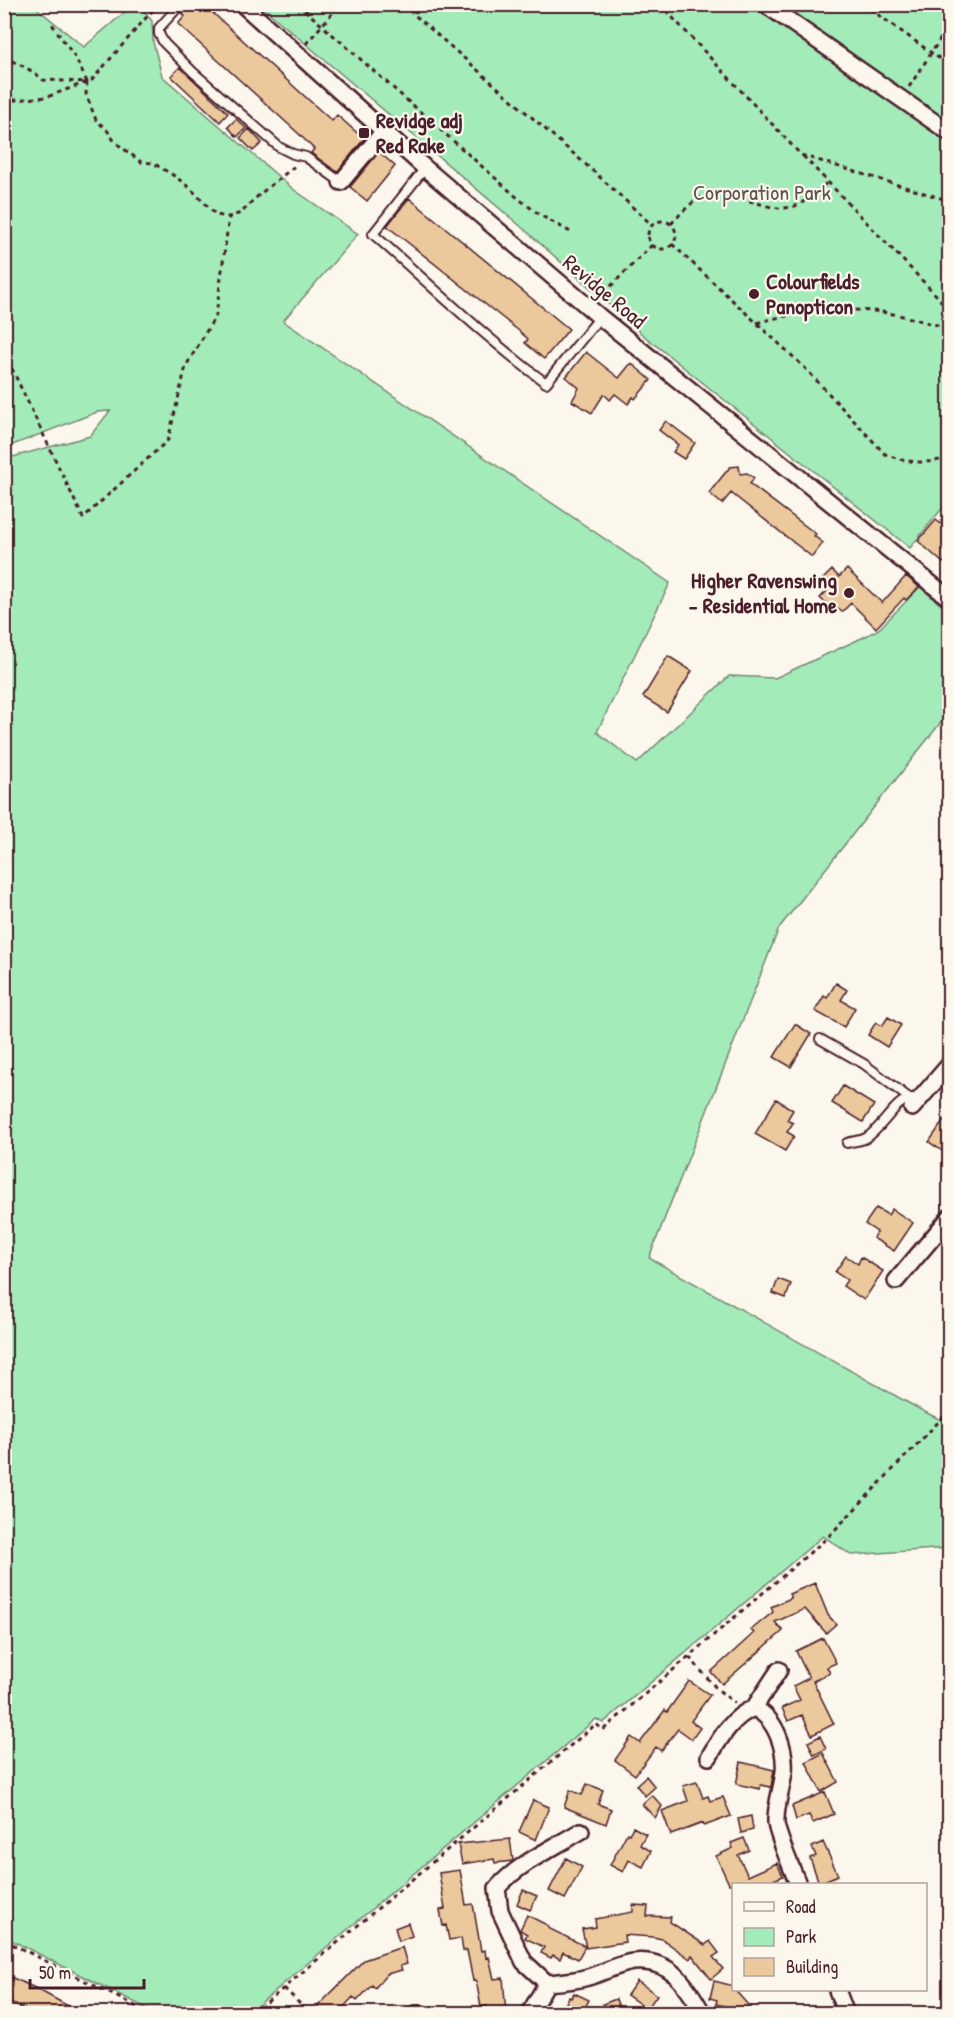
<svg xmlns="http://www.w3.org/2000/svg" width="954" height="2018" font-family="'Patrick Hand',sans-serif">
<rect width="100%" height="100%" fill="#fbf7ec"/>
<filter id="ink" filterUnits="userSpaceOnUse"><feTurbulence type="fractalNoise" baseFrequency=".0167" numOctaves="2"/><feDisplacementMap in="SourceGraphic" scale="12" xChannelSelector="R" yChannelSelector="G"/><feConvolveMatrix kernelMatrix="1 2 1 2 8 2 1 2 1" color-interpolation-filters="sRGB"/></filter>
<g filter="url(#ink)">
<path fill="#a3ecba" stroke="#768672" stroke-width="1.5" d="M5 4 33 5 84 47 133 5H140L152 21 153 42 162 76 293 189 358 234 283 321 670 583 597 732 637 763 729 676 775 678 864 637 879 629 920 587 949 612V712L779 928 649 1258 921 1410 949 1424V1548L851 1555 823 1536 603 1723 596 1719 249 2013H156L5 1937V459L90 436 110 411 97 412 5 448Z
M260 5H949V500L910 548 643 335 525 230Z"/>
<path fill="#ecc89d" stroke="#4a1f2b" stroke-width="1.5" d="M190 4H203L332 121 337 115 364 139 337 172 311 153 314 149 299 134 178 24 185 16 182 13Z
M180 67 228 113 220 122 171 76Z
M236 119 246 128 237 137 228 127Z
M249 129 262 143 253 151 240 138Z
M379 152 395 166 367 201 350 187Z
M409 198 569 329 544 359 525 343 528 339 519 331 387 226Z
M586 352 619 378 631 363 651 380 635 399 633 397 628 404 615 394 610 400 604 394 592 413 572 401 579 388 566 377Z
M666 421 695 443 684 459 673 452 678 445 659 430Z
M739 466 740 474 747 473 754 478 750 484 816 534 814 536 823 543 812 557 731 493 722 504 709 493 730 467Z
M936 520 950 531V556L943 563 918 541Z
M847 569 882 603 906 576 919 587 906 600 904 598 876 628 851 603 842 612 834 605 831 608 820 598 830 588 822 580 832 570 839 577Z
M668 656 692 671 667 712 643 697Z
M836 983 847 990 841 1000 855 1008 844 1027 815 1011 824 996 827 998Z
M888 1017 901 1025 887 1047 868 1035 876 1022 882 1026Z
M795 1024 811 1034 791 1067 774 1057Z
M843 1086 874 1105 863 1122 832 1103Z
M776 1099 793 1110 787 1120 793 1123 787 1132 794 1136 785 1151 755 1134Z
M950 1111V1156L929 1142Z
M876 1208 888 1215 892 1209 913 1223 894 1251 873 1238 877 1232 865 1224Z
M846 1256 858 1264 861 1257 883 1271 864 1300 843 1286 847 1280 835 1272Z
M778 1279 791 1284 786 1298 773 1293Z
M815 1583 828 1615 836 1624 826 1633 805 1609 775 1622 783 1631 722 1684 711 1672 754 1633 751 1630 773 1612 771 1607 791 1598 789 1594Z
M823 1638 836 1663 827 1667 830 1673 813 1681 834 1724 812 1735 802 1715 788 1721 782 1708 800 1700 793 1686 809 1678 796 1651Z
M689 1681 710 1695 691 1721 700 1728 692 1739 678 1729 661 1751 656 1747 635 1775 615 1760 631 1737 640 1743 665 1710 667 1712Z
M820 1736 826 1749 814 1755 808 1742Z
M823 1753 838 1782 821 1792 806 1762Z
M741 1762 774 1770 771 1787 761 1785 760 1789 736 1784Z
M646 1776 655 1787 645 1796 636 1785Z
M697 1782 703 1798 708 1796 710 1801 723 1797 731 1816 704 1826 703 1823 671 1835 662 1811 688 1801 683 1786Z
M587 1784 603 1790 598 1804 611 1809 606 1824 564 1807 570 1790 582 1795Z
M825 1792 834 1814 813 1823 809 1815 796 1820 792 1806Z
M652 1795 662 1806 655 1818 642 1804Z
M533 1800 549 1807 536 1840 519 1832Z
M751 1816 753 1830 741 1833 738 1819Z
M633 1827 646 1834 640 1845 651 1851 643 1867 629 1860 623 1872 610 1865 627 1833 629 1834Z
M744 1838 749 1850 738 1855 748 1876 777 1863 783 1876 764 1884H729L716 1856 733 1848 731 1843Z
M510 1839 513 1861 495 1863 494 1859 462 1864 458 1844Z
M823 1842 838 1875 819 1883 810 1858 816 1856 812 1847Z
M566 1858 582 1867 565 1899 549 1891Z
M460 1870 466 1905 473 1904 481 1951 485 1950 486 1958 489 1957 494 1979 503 1978 506 2013H488L487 2006 481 2007 476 1980 473 1981 467 1950 463 1951 461 1938 449 1940 446 1925 443 1926 440 1910 445 1909 439 1873Z
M523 1890 537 1896 530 1910 517 1904Z
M633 1905 648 1906 647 1916 671 1917 670 1922 705 1945 710 1941 719 1953 713 1957 723 1969 711 1979 692 1955 690 1959 662 1939 653 1937 624 1935 625 1942 586 1948 582 1929 596 1927 595 1919 633 1912Z
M527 1915 549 1926 548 1928 585 1946 578 1959 563 1952 560 1959 553 1955 551 1958 541 1953 544 1947 525 1938 527 1934 520 1930Z
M408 1923 412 1936 399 1941 395 1928Z
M402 1947 407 1964 400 1966 402 1970 387 1974 375 1988 372 1985 357 2001 353 1997 338 2013H324L317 2007 364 1960Z
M4 1974 35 1988 81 2013H32L13 2004 4 2000Z
M637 1981 657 1995 647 2009 627 1995Z
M714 1981 734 1986V1989L755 2013H735L729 2007 716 2004 717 2000 710 1998Z
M574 1993 589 2000 582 2013H561L569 1997 571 1998Z
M616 1999 621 2013H606L603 2004Z"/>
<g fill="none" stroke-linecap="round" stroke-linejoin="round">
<g stroke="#4a1f2b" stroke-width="12">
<path id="lane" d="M181 4 159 28V34L164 43 193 72 279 147 293 154 306 157 341 182
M425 168 373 234C430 284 484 337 546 383L600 317
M820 1039 864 1064 909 1098
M847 1143C853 1141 861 1141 866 1138 882 1129 896 1099 912 1098"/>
</g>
<g stroke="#4a1f2b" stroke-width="20">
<path id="street" d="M242 4 425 168 600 317 950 599
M765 4 950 133
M341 182 384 131
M912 1108 950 1064
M896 1281 950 1217
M754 1708 779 1670
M709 1757C720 1738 733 1716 754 1708 776 1718 786 1749 784 1772 782 1788 775 1807 776 1823 777 1835 793 1871 798 1884
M581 1831C553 1848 519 1863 497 1888L500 1911 524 1962 547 1983C560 1982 575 1981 588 1977 603 1973 618 1964 633 1962 670 1958 687 1985 703 2014
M837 1990 846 2014
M415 2014H422
M529 2014 547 1983"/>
</g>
<path stroke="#4a1f2b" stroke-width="3" stroke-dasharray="4.5 4.5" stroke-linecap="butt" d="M298 4 519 199 540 215 574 234
M402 4 591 169 652 225
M648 4 664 9
M660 4 801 155 950 201
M863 4 950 66
M306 44 340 4
M4 56C19 66 28 66 43 80L87 82 76 59 52 24
M87 82 86 94 96 120 107 130 115 142 141 162 153 163 176 177 191 189 216 215 229 217 241 213 260 194 296 165
M909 87 950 24
M4 101 47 97 92 80 158 4
M803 156 937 296 950 312
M648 235a14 14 0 1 1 28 0a14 14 0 1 1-28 0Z
M671 224C706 186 708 190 757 203 765 205 776 209 784 208 801 208 816 192 828 182
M672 244 804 367 885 454C907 463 927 465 950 457
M598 299 652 245
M757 323C793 312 843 307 881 312 904 315 927 323 950 328
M4 352 83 518 168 440 186 366 216 315 229 217
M689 1657 717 1689 735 1703
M4 1940 151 2014
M284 1988 310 2014
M253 2014 596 1724 603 1730 827 1538 950 1410"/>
<use href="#lane" stroke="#fbf7ec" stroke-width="8"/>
<use href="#street" stroke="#fbf7ec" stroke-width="15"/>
</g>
</g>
<g fill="#4a1f2b" stroke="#fbf7ec" stroke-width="2">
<rect x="358" y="127" width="12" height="12" rx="3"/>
<circle cx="754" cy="294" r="6"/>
<circle cx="849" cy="593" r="6"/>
</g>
<g text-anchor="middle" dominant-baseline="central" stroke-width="4.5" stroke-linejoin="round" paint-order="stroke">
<g font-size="22" font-weight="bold" fill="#4a1f2b" stroke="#fbf7ec" text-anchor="start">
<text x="376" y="120">Revidge adj<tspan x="376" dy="25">Red Rake</tspan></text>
<text x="766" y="281">Colourfields<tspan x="766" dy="25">Panopticon</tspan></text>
<text x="837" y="580" text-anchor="end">Higher Ravenswing<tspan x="837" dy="25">- Residential Home</tspan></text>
</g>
<g font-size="22" fill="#60524f" stroke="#fbf7ec">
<text x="762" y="192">Corporation Park</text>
</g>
<g font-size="22" fill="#4a1f2b" stroke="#fbf7ec">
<text transform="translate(605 291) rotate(40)">Revidge Road</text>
</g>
</g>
<rect width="954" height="2018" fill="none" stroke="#fbf7ec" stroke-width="24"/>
<rect x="12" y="12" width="930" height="1994" fill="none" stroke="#4a1f2b" stroke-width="2" filter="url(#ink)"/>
<rect x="732" y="1883" width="195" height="108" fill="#fbf7ec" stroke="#b4a19f" stroke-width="1.5"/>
<rect x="744" y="1902" width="30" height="9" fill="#fbf7ec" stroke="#b4a19f" stroke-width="1.5"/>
<text x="786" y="1913" font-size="18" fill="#4a1f2b">Road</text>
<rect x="744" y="1928" width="30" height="18" fill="#a3ecba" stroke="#b4a19f" stroke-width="1.5"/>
<text x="786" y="1943" font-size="18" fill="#4a1f2b">Park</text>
<rect x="744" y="1958" width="30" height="18" fill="#ecc89d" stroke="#b4a19f" stroke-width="1.5"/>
<text x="786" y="1973" font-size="18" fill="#4a1f2b">Building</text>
<path d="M30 1979v9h114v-9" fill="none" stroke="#4a1f2b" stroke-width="3"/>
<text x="39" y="1979" font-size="18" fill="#4a1f2b" stroke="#fbf7ec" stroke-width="4.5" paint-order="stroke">50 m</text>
</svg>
